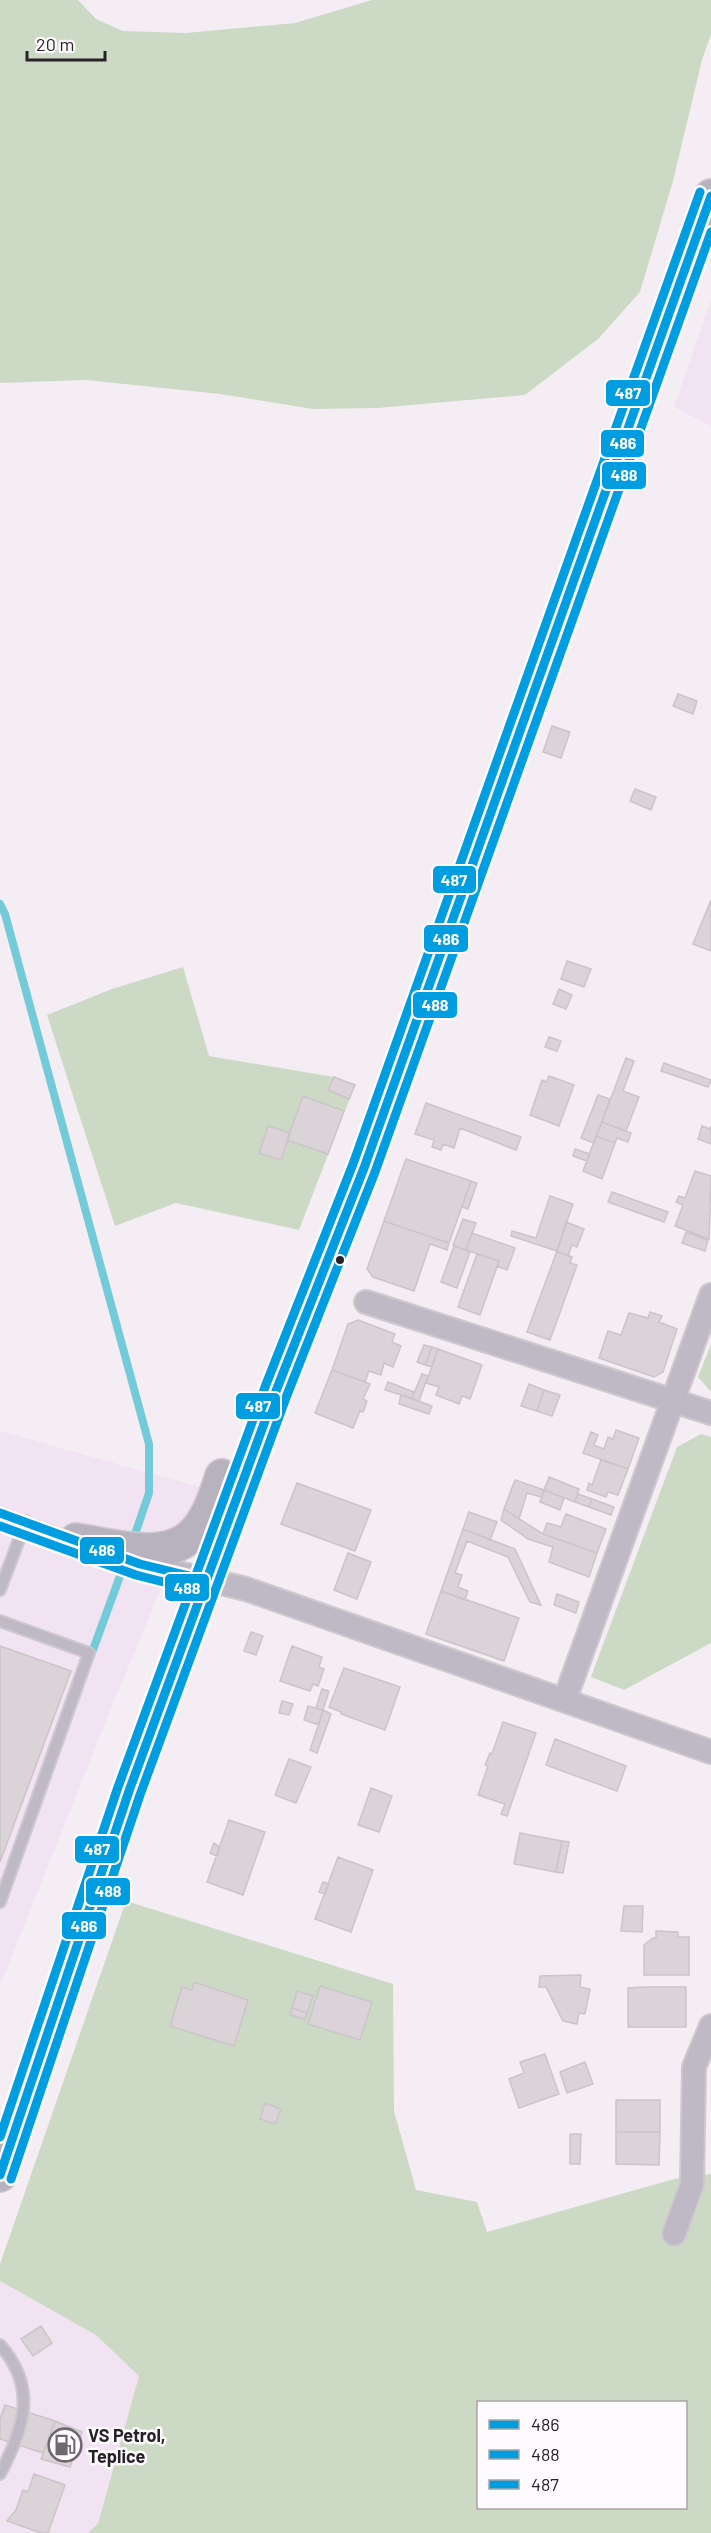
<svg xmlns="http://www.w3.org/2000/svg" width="711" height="2533" font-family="Barlow,sans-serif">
<rect width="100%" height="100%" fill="#f4edf4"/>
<path fill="#f1e3f1" d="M711 300V426L674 407Z
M0 1431 203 1488 112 1706 0 1986Z
M0 2281 96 2335 139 2376 97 2523 88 2533H0Z"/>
<path fill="#ccdac5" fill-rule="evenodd" d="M0 0H78L96 19 123 31 186 33 295 23 372 0H711V34L702 60 673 181 640 292 598 339 525 395 378 408 313 409 220 394 86 380 0 383Z
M183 967 209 1056 334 1077 355 1085 299 1230 176 1203 115 1226 47 1015 112 989Z
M711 1344V1392L698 1377Z
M701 1434 711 1437V1643L624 1690 591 1677 677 1447Z
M126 1901 393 1984 394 2111 416 2190 477 2202 487 2232 674 2179 711 2174V2533H88L98 2523 139 2376 96 2335 0 2281V2264ZM478 2402H686V2508H478Z"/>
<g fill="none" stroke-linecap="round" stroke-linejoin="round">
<path stroke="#73cad9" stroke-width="8" d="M0 904 5 914 149 1444V1493L132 1543
M90 1658 127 1557"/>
</g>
<path fill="#dad4d9" stroke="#cbc4c9" stroke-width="1.5" d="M678 694 697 701 693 714 673 706Z
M552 726 570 732 561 758 543 752Z
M635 789 656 797 651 810 630 801Z
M711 900V951L693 944Z
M567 961 591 969 584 987 561 979Z
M559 989 572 995 566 1009 553 1004Z
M549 1037 561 1041 557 1051 545 1047Z
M626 1058 634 1061 623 1091 639 1097 626 1131 602 1122Z
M664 1063 711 1080 708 1087 661 1071Z
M549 1076 574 1085 559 1126 530 1115 542 1080 546 1082Z
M334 1077 355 1085 349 1099 328 1090Z
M598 1095 610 1099 594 1143 581 1138Z
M303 1096 344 1111 328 1154 287 1140Z
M426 1103 521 1137 516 1150 460 1128 454 1148 443 1144 441 1150 432 1147 434 1140 415 1134Z
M602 1122 631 1133 628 1142 617 1138 615 1143 596 1136Z
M268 1126 290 1133 281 1160 259 1153Z
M702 1126 710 1129 711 1126V1144L698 1139Z
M596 1136 615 1143 602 1179 583 1171Z
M575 1149 590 1154 587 1161 573 1156Z
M406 1159 471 1181 449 1243 384 1221Z
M695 1171 711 1176 709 1239 675 1226 683 1205 676 1202 679 1196 685 1198Z
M471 1181 477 1183 468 1209 462 1207Z
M612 1192 668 1212 664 1222 608 1202Z
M550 1196 573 1204 557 1251 511 1236 512 1231 536 1238Z
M463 1219 476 1223 466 1250 453 1245Z
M384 1221 449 1243 447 1250 430 1244 414 1291 373 1277 367 1269Z
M566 1222 584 1229 577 1247 572 1245 568 1256 557 1251Z
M686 1232 708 1240 705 1251 682 1243Z
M472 1233 515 1248 507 1270 497 1266 499 1261 466 1250Z
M454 1246 470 1252 457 1288 441 1282Z
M557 1251 572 1257 570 1263 577 1265 550 1340 527 1332Z
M477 1254 499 1261 480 1315 458 1307Z
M650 1312 662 1316 659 1322 677 1329 663 1372 654 1377 599 1358 608 1331 621 1335 629 1313 648 1318Z
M358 1320 395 1334 392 1342 401 1346 393 1367 384 1363 381 1375 369 1371 365 1382 332 1370 348 1324Z
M424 1345 432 1347 425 1365 417 1362Z
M432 1347 438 1349 432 1367 425 1365Z
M438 1349 482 1365 470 1399 462 1396 459 1404 436 1395 439 1387 426 1383Z
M332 1370 370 1384 363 1399 367 1401 363 1412 360 1411 353 1428 315 1413Z
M422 1374 428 1376 419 1401 412 1398Z
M388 1382 414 1392 412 1398 385 1390Z
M529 1384 544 1390 537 1411 521 1406Z
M544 1390 560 1395 552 1416 537 1411Z
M401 1395 432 1406 429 1414 399 1404Z
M616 1430 639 1438 628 1469 583 1453 591 1432 598 1435 594 1445 604 1449 608 1437 613 1439Z
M601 1460 628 1469 618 1495 608 1492 606 1497 587 1490 589 1483 592 1485Z
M549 1477 579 1489 575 1502 544 1490Z
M515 1480 544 1490 542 1497 527 1493 519 1519 504 1509Z
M297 1483 371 1510 355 1551 281 1524Z
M544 1490 564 1498 560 1510 540 1502Z
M578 1494 592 1499 589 1507 575 1502Z
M592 1499 614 1507 611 1515 589 1507Z
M504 1509 543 1534 597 1553 589 1577 549 1562 553 1547 528 1539 501 1520Z
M469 1512 497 1522 490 1540 463 1529Z
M566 1514 606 1529 597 1553 543 1534 547 1523 561 1527Z
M463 1529 515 1549 541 1605 530 1602 508 1557 467 1541 455 1573 462 1575 458 1587 468 1591 465 1600 441 1591Z
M348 1553 371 1562 357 1599 334 1590Z
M441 1591 519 1618 504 1661 426 1634Z
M557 1594 579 1602 576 1613 554 1605Z
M251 1632 263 1636 256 1655 244 1651Z
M0 1646 71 1671 0 1862Z
M292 1646 322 1657 319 1667 324 1669 318 1686 313 1684 310 1691 280 1681Z
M344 1668 400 1687 385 1730 341 1714V1712L329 1707Z
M322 1689 329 1691 323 1710 316 1708Z
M282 1701 293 1704 289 1715 279 1713Z
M308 1706 323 1710 319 1725 304 1720Z
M323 1710 331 1714 317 1753 310 1750Z
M503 1722 536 1733 507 1816 501 1814 505 1804 478 1795 488 1766 485 1765 490 1753 492 1754Z
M555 1739 626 1766 617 1791 546 1765Z
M289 1759 311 1767 296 1803 275 1795Z
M371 1788 392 1796 379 1832 358 1825Z
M229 1820 265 1832 243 1895 207 1882Z
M520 1833 562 1841 556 1872 514 1864Z
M562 1841 569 1842 563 1873 556 1872Z
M214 1843 220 1847 217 1856 210 1853Z
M338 1857 373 1870 351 1932 315 1919Z
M323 1882 329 1884 325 1894 319 1892Z
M624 1906H643L642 1932 621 1931Z
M656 1931 678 1932V1937H689V1975H644V1945L653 1938H656Z
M581 1975 580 1987 590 1989 585 2014 579 2013 577 2024 563 2021 546 1987H539L540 1976Z
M194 1982 248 2000 234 2046 170 2026 182 1987 192 1990Z
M320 1986 372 2002 360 2040 308 2024Z
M644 1987H686V2027H628V1988Z
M297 1991 313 1996 307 2013 292 2008Z
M292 2008 307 2013 305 2019 290 2015Z
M545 2054 559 2094 519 2108 509 2079 524 2073 520 2062Z
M585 2062 593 2084 567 2093 560 2072Z
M616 2100H660V2132H616Z
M265 2103 281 2109 275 2124 260 2119Z
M616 2132H660L659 2165 616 2164Z
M570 2134H581L580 2164H570Z
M41 2326 52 2343 33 2356 21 2339Z
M5 2405 55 2421 43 2453 0 2439V2419Z
M55 2421 82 2432 70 2467 41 2459Z
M34 2474 65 2485 48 2533H41L7 2521 16 2510 23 2490 28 2492Z"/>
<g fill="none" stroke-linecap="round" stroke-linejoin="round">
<g stroke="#cec9ce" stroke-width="14">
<path id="lane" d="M0 1513 73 1539
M0 1590 26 1521
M0 1621 89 1653 0 1902
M0 2345C38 2388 24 2428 0 2474"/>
</g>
<g stroke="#cec9ce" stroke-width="26">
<path id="street" d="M366 1302 711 1413
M140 1564 246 1589 711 1752
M565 1699 711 1295
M674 2234 692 2184 694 2067 711 2026"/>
</g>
<g stroke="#cec9ce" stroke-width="36">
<path id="primary" d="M76 1540C112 1545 168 1564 196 1531 209 1516 216 1495 222 1476
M0 2175 129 1791 276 1391 364 1168 711 196"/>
</g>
<use href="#lane" stroke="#beb9c4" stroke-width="10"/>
<use href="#street" stroke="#beb9c4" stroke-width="22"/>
<use href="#primary" stroke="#b8b1be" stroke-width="33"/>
<g stroke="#fefbfe" stroke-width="14">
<path id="bus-1" d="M0 1513 140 1564 206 1580
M0 2175 129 1791 276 1391 364 1168 711 196"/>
</g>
<g stroke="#fefbfe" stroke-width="14">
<path id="bus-2" d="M0 1526 136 1575 203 1592
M11 2179 140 1795 287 1395 375 1172 711 232"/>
</g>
<g stroke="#fefbfe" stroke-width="14">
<path id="bus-3" d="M0 2137 118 1787 265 1387 353 1164 700 192"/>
</g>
<use href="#bus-1" stroke="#009ee0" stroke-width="9"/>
<use href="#bus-2" stroke="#009ee0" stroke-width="9"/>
<use href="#bus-3" stroke="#009ee0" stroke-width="9"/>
</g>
<defs>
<g id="fuel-ring" transform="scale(1.725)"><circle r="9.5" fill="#fefbfe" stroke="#6f696f" stroke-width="1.5"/><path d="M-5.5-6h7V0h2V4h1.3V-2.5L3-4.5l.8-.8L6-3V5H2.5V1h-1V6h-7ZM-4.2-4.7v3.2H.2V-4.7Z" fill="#6f696f"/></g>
</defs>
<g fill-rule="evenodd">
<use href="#fuel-ring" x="65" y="2445"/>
</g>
<circle fill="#272227" stroke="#fefbfe" stroke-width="2" cx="340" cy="1260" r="5"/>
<g text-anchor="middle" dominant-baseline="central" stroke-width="5" stroke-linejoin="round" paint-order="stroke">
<g font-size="18" font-weight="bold" fill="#272227" stroke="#fefbfe" text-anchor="start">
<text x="88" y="2435">VS Petrol,<tspan x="88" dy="21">Teplice</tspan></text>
</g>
</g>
<g stroke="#fefbfe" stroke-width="2">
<rect x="605" y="379" width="46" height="28" rx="6" fill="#009ee0"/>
<rect x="600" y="429" width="45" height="29" rx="6" fill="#009ee0"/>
<rect x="601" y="461" width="46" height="29" rx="6" fill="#009ee0"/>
<rect x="432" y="865" width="45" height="29" rx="6" fill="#009ee0"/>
<rect x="423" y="924" width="46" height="29" rx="6" fill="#009ee0"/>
<rect x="412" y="991" width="46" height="28" rx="6" fill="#009ee0"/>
<rect x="235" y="1392" width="46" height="28" rx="6" fill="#009ee0"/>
<rect x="79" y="1536" width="46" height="29" rx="6" fill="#009ee0"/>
<rect x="164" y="1573" width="46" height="29" rx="6" fill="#009ee0"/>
<rect x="74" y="1835" width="46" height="29" rx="6" fill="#009ee0"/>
<rect x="85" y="1877" width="46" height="29" rx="6" fill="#009ee0"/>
<rect x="61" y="1911" width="46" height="29" rx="6" fill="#009ee0"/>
</g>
<g font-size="16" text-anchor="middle" font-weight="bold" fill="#fff">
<text x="628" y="399">487</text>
<text x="623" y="449">486</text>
<text x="624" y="481">488</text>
<text x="454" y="886">487</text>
<text x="446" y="945">486</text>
<text x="435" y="1011">488</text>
<text x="258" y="1412">487</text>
<text x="102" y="1556">486</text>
<text x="187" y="1594">488</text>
<text x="97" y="1855">487</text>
<text x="108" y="1897">488</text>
<text x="84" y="1932">486</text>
</g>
<rect x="477" y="2401" width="210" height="108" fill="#fefbfe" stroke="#a8a4a8" stroke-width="1.5"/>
<rect x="489" y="2420" width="30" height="9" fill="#009ee0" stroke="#a8a4a8" stroke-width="1.5"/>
<text x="531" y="2431" font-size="18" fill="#272227">486</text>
<rect x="489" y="2450" width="30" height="9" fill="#009ee0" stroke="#a8a4a8" stroke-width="1.5"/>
<text x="531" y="2461" font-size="18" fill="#272227">488</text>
<rect x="489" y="2480" width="30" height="9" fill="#009ee0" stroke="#a8a4a8" stroke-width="1.5"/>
<text x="531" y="2491" font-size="18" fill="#272227">487</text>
<path d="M27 51v9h78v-9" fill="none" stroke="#272227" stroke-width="3"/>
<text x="36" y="51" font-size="18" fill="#272227" stroke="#fefbfe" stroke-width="4.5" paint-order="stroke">20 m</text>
</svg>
